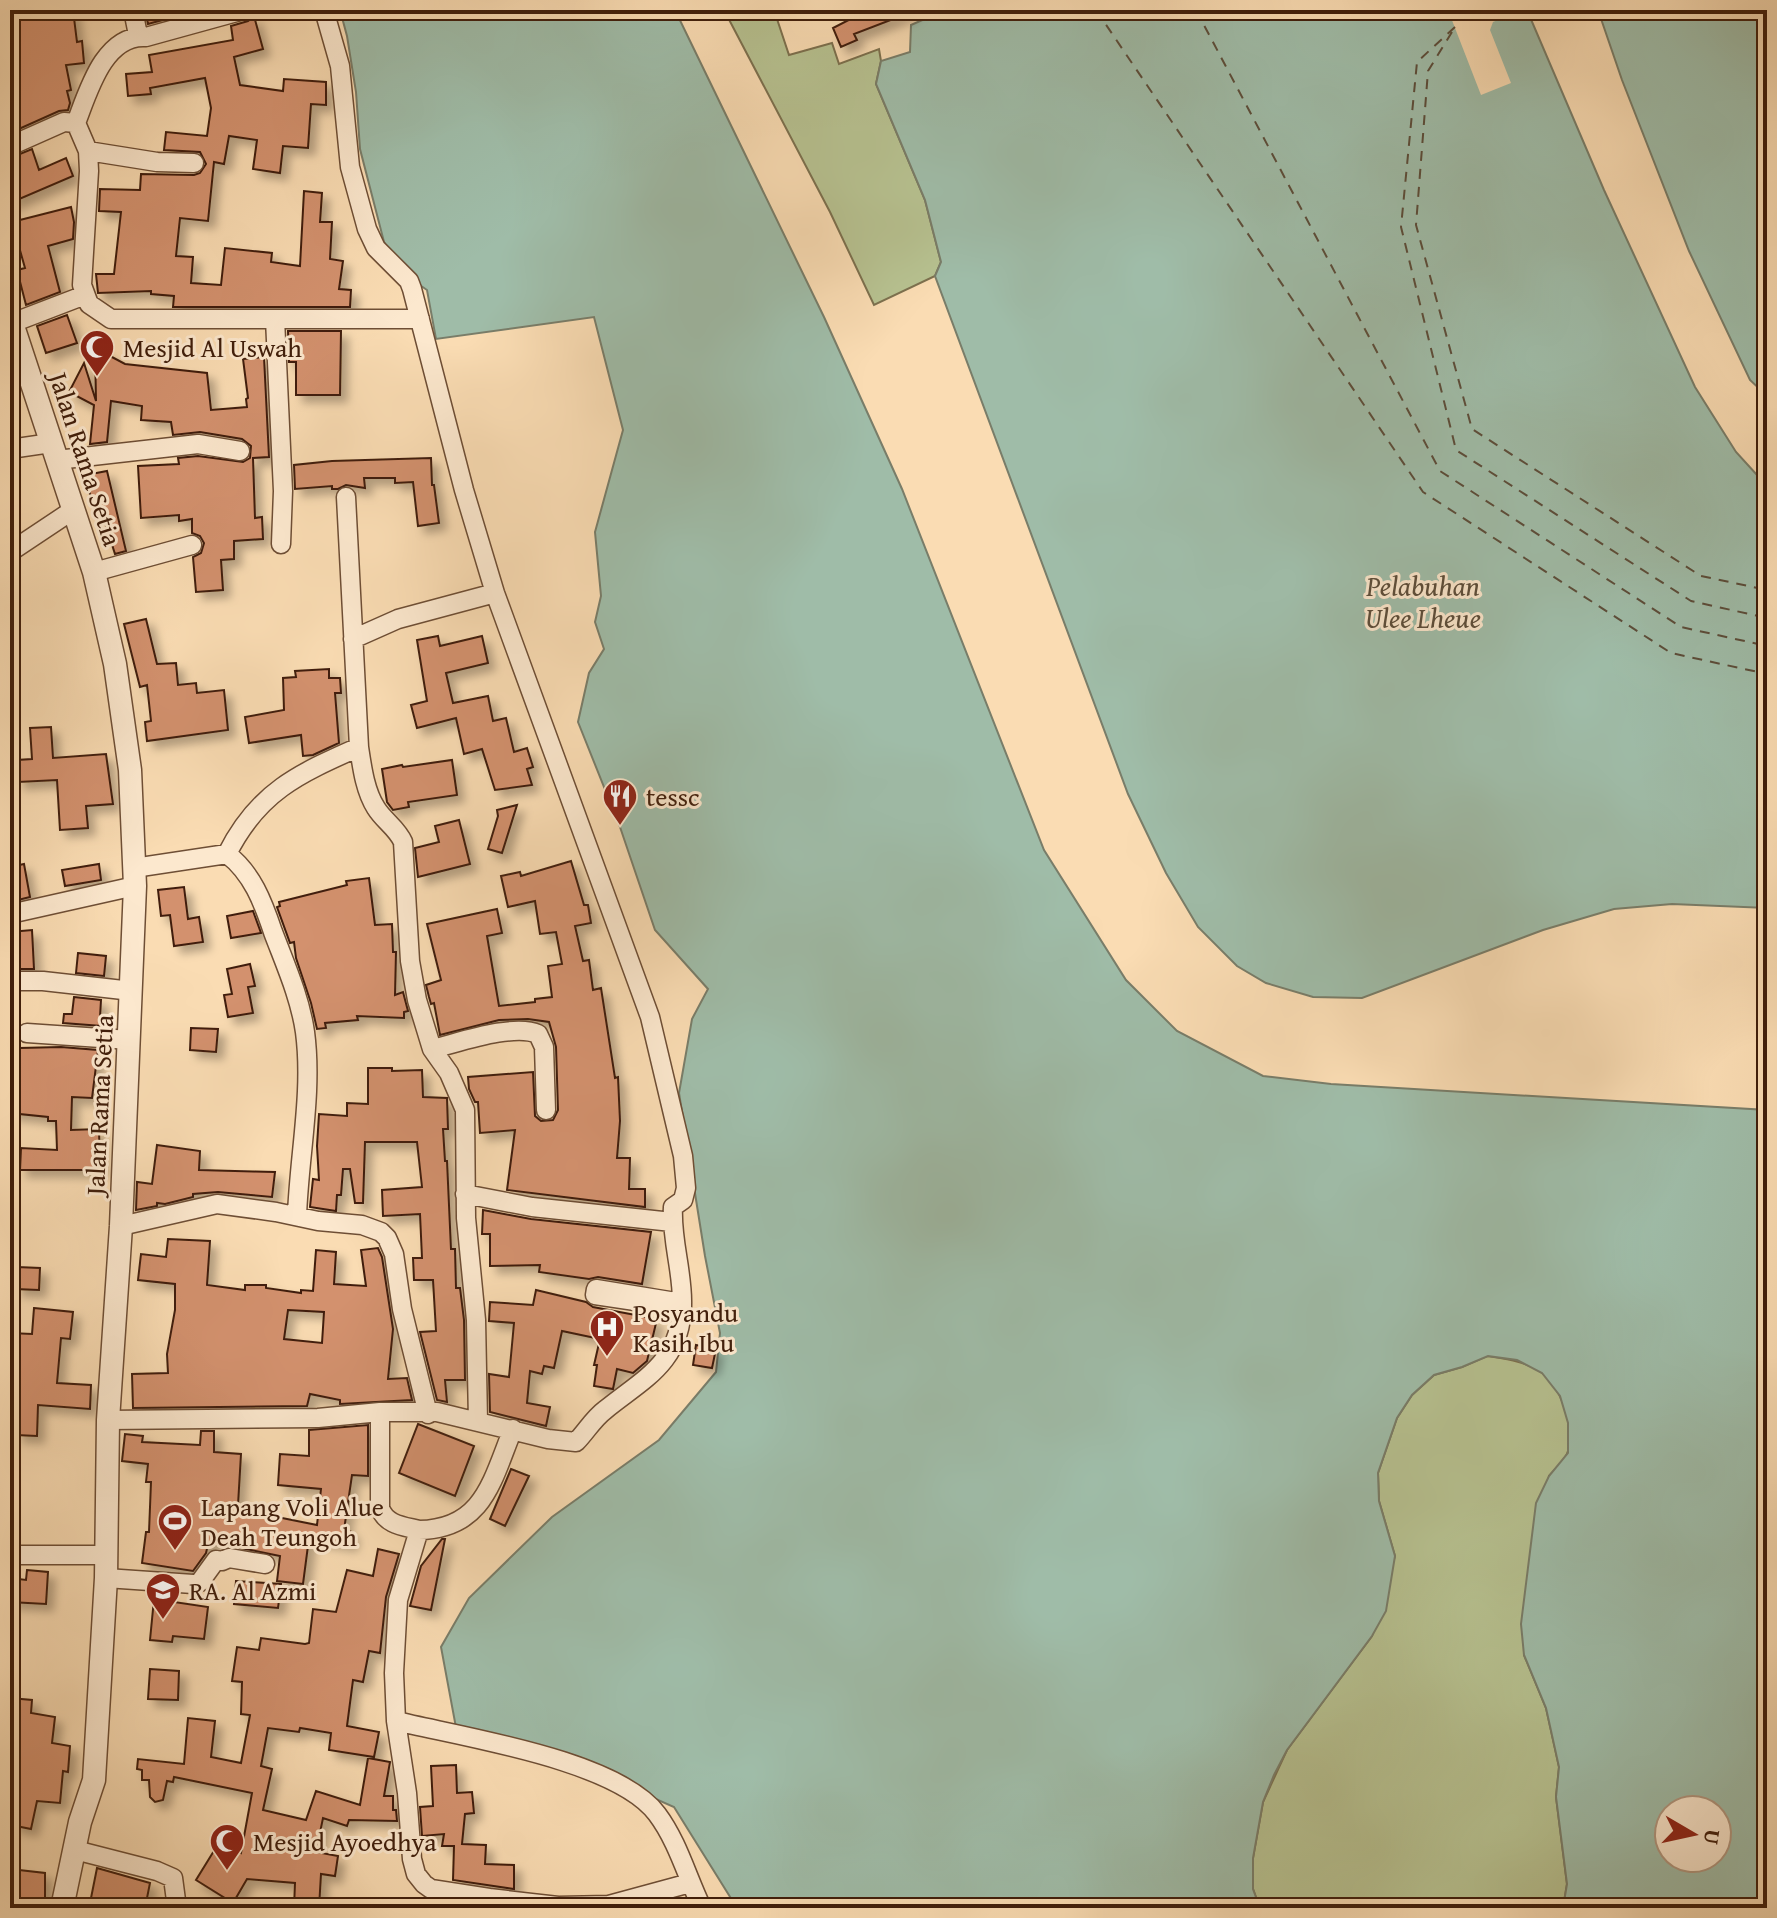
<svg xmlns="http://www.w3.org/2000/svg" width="1777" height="1918" font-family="'Gentium Book Plus',serif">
<defs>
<filter id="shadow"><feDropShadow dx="7" dy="7" stdDeviation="4" flood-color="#0004"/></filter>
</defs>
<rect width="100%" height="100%" fill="#fadcb3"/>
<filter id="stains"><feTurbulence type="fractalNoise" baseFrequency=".0025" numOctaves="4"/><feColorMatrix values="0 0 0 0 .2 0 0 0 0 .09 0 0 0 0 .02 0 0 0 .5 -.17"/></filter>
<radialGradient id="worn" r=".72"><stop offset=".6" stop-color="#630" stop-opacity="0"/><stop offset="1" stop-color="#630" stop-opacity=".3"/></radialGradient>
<path fill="#b7c291" stroke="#7c704e" stroke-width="2" d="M724 10H774L789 55 832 43 839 64 879 49 881 61 876 84 925 200 941 262 935 276 874 305 830 212Z
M1487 1356C1506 1359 1525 1361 1541 1372 1562 1388 1574 1426 1568 1451 1566 1460 1555 1469 1549 1476L1524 1655 1546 1708 1559 1767 1556 1797 1567 1884 1563 1908H1260L1253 1889V1858L1263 1802 1287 1750 1372 1636 1395 1556 1379 1501 1378 1473 1397 1418 1412 1395 1434 1375 1462 1367Z"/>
<path fill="#9fbca8" stroke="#797d69" stroke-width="2" fill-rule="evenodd" d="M340 10H675L824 317 902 489 1044 850 1126 980 1177 1031 1263 1076 1331 1084 1767 1110V1908H1563L1567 1884 1556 1797 1559 1767 1546 1708 1524 1655 1521 1624 1536 1503 1549 1476 1568 1453V1423L1560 1396 1542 1373 1517 1360 1488 1356 1462 1367 1434 1375 1412 1395 1397 1418 1378 1473 1379 1501 1395 1556 1386 1611 1372 1636 1287 1750 1274 1775 1263 1802 1253 1858V1889L1260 1908H737L674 1807 561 1757 457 1733 441 1647 469 1598 552 1517 659 1440 716 1372 720 1333 705 1256 679 1093 692 1019 708 989 655 930 620 827 578 722 589 673 604 649 595 622 601 596 595 532 623 430 594 317 436 339 427 290 397 269 384 242 360 149 356 92 347 36ZM1669 1810H1717V1858H1669Z
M945 10H1527L1604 190 1695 387 1736 452 1767 486V908L1672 904 1614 909 1543 930 1362 998 1313 997 1266 983 1237 966 1198 927 1166 873 1128 794 935 276 941 262 925 200 876 84 881 61 910 52 911 25Z
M1598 10H1767V396L1750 380 1689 251 1622 80Z"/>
<path fill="#fadcb3" d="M1448 10H1522L1493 22 1490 30 1511 83 1481 95Z"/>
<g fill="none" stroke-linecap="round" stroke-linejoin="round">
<path stroke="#5c4d3a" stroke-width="2" stroke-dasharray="10 8" stroke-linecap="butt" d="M1096 10 1423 492 1671 653 1767 674
M1196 10 1440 471 1681 627 1767 646
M1455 27 1417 62 1401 227 1456 450 1691 601 1767 618
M1452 32 1428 71 1416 225 1472 429 1701 576 1767 590"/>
</g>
<path fill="#d3916e" stroke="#401e0b" stroke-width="2" fill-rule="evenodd" filter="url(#shadow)" d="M10 10H73L77 42 82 41 84 63 66 65 71 90 67 91 70 103 68 110 59 111 10 133Z
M145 10H199L148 24Z
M868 10 914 11 854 34 857 40 841 47 833 28Z
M254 16 263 49 234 57 240 85 283 91 284 79 326 82V105L311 104 308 148 283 146 280 173 253 169 257 140 229 136 224 164 214 162 208 221 180 218 176 256 193 257 191 283 221 285 225 248 272 253 271 262 300 266 304 191 322 193 320 222H332L330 259 343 261 339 289 351 290 350 307H173L174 296 151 294V291L98 293 96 274H114L121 212 99 211 100 189 140 190 141 174 194 175 200 173 206 164 200 152 164 150 166 132 207 136 211 108 205 78 150 88 151 94 128 96 126 74 152 72 149 55 233 40 231 26 248 21Z
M32 149 39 170 66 158 73 176 10 203V158Z
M71 207 74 222 73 239 48 246 60 292 26 305 17 270 25 268 12 222Z
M67 315 77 343 46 353 37 326Z
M288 331H341L340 395H296V362H289Z
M95 348 125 364 207 373 211 410 247 407 246 399 248 398 243 359 264 357 269 457 253 458 255 518 262 517 263 539 234 541V559L221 560 223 590 196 592 193 557 201 553 204 543 200 536 192 533V519L179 521V515L141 518 138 466 179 464 178 458 198 456 243 462 250 458 251 446 242 439 200 432 173 435 171 422 141 420 142 406 111 401 107 442 90 444 94 405 69 392 84 363 96 401Z
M431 458 432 485H434L439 523 418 526 413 482 395 483V478H364L365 488 346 485 338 489H332V486L295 489 294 465 332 461Z
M107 471 126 551 115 554 100 507 93 509 86 475Z
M146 619 157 664 176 663 178 685 196 683 197 693 224 690 228 730 147 741 145 722 151 721 147 685 140 687 124 624Z
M438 636 440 646 482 636 488 663 446 673 453 703 488 696 493 721 506 718 514 752 527 748 533 767 527 769 532 785 495 790 482 749 464 754 456 718 417 728 411 705 427 701 417 640Z
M329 669V678H340L341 693H335L339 743 313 755 303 756 301 735 249 743 245 717 284 710 283 678 296 677 295 671Z
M51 727 53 758 106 754 113 804 86 806 88 828 60 830 57 780 18 782 17 760 32 759 30 728Z
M452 760 457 795 408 802 409 807 393 810 387 802 382 769 402 765 403 767Z
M517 805 502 853 488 849 498 816 497 810Z
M459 820 470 864 418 877 415 848 439 842 435 826Z
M571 861 584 905H588L591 923 575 926 583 961 589 960 593 990 601 988 615 1078 618 1077 620 1121 617 1158H630L629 1189H645V1207L507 1190 515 1130 480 1133 478 1102H475L469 1089 468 1077 533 1072 535 1116 541 1121 553 1120 558 1110 556 1047 549 1022 528 1019 499 1020 440 1035 434 1003 431 1004 429 997 426 985 441 980 427 924 497 909 502 933 487 936 499 1006 535 1002V999L552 997 548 966 562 964 556 932 540 934 535 901 508 907 501 876 520 872 521 876Z
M24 864 30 897 10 902V867Z
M99 864 101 880 65 886 62 870Z
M369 878 375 925 392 924 393 952H396L395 995 403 992 408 1011 404 1012V1018L357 1016 358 1020 325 1023 326 1028 317 1029 311 1003 296 958 294 942 290 943 277 907 280 906 279 902 347 885 346 881Z
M184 887 188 919 199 917 203 942 174 946 170 915 161 916 158 890Z
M253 911 261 933 231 938 227 916Z
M32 930 34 969H10V932Z
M78 953 106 956 104 976 76 973Z
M250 964 255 986 248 987 253 1013 228 1017 224 995 232 994 227 969Z
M74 997 101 1000 100 1017H103L102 1026 63 1023 64 1014H72Z
M191 1028 218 1029 216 1052 190 1050Z
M61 1047 98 1050 92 1098 72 1097 71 1130 99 1129 100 1170H20L21 1148 57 1150 56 1121H48V1117L10 1113V1086L20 1087V1048Z
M368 1068H392V1071L422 1070 423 1097 447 1098 448 1129H443L445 1161H447L451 1249H455L456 1288H460L464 1320 465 1380H445L447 1402 437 1400 420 1332 436 1331 433 1280H414L413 1258H422L420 1214 383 1216 382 1190 422 1187 417 1142H365L363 1203H355L350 1169H343L341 1195H337L336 1211 310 1207 313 1179 319 1180 317 1146 319 1114 347 1116V1103L368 1104Z
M157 1145 200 1151 199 1170 275 1172 272 1197 218 1192 193 1194V1197L165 1204 157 1203V1206L136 1210 137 1182 152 1184Z
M483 1210 531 1219 651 1232 642 1284 598 1277 589 1279 539 1272 540 1265 490 1266V1234H482Z
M168 1239 210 1241 207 1285 245 1290V1285H266V1288L301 1293V1290L313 1291 316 1250 336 1252 334 1284 366 1286 361 1250 378 1248 382 1257 393 1329 388 1379 407 1378 412 1400 340 1404V1400L310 1394 307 1406 133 1408 132 1374 168 1373 167 1354 175 1310V1284L138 1280 141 1254 166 1257ZM288 1310 324 1312 322 1343 284 1339Z
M17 1267 40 1268 39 1290 15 1289Z
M536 1290 586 1302 593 1307 657 1319 647 1361 633 1373 617 1369 613 1389 594 1386 597 1365H594L600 1339 562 1331 554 1368 544 1366 542 1374 530 1371 527 1403 550 1407 546 1426 490 1412 489 1374 509 1377 514 1323 489 1321 490 1302 533 1305Z
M34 1308 73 1312 70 1339 61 1338 57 1383 91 1385 90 1409 38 1405 37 1436 16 1435 17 1404 10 1403 13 1365 10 1364V1333L32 1334Z
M696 1345 716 1349 712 1368 693 1365Z
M418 1424 474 1446 455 1496 399 1473Z
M368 1425V1476L352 1475 344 1530 352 1532 350 1544 309 1538 303 1584 277 1581 280 1556 231 1546 208 1544 206 1553 193 1571 142 1563 146 1532H149L151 1482H146L148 1464 122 1461 125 1434 143 1436 142 1442 200 1445 201 1431H214V1452L241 1454 238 1505 263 1508 262 1514 317 1525 321 1489 278 1485 280 1454 309 1456V1430Z
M511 1469 529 1476 505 1526 490 1519Z
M442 1539H445L431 1610 410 1606 421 1566Z
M378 1549 399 1554 386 1597 380 1653 369 1651 363 1682 353 1680 347 1726 379 1732 374 1757 329 1750 331 1733 300 1728 299 1732 268 1728 261 1766 272 1769 263 1810 306 1820 316 1791 360 1805 368 1758 390 1762 384 1796H393V1810H396L397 1821 349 1820 347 1826 323 1818 316 1852 338 1856 335 1876 321 1874 319 1908H294L295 1883 247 1879 233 1903 196 1880 220 1841 241 1853 252 1793 174 1777 173 1782 167 1781 163 1800 155 1802 150 1797 149 1780H142V1770L137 1769 138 1759 184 1764 188 1718 215 1721 211 1757 241 1763 250 1715 241 1714 242 1682 232 1681 237 1647 259 1650 261 1638 305 1644 309 1643 313 1609 336 1612 347 1570 373 1576Z
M27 1570 48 1572 46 1604 10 1602V1578L26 1580Z
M236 1581 281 1584 278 1608 234 1604Z
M154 1599 208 1607 204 1639 173 1636 172 1642 150 1640Z
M150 1669 179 1671 178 1700 148 1699Z
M10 1698 32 1700 31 1713 55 1717 52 1743 70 1746 68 1772 63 1771 60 1803 37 1801 31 1829 11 1825 16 1799 10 1798Z
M456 1765 457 1793 472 1792 474 1813 465 1814 462 1844 486 1845 485 1864 514 1865V1889L453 1880 454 1846H442L444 1834 422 1836 420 1807 433 1806 431 1766Z
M97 1868 150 1883 145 1908H89Z
M19 1870 45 1873V1908H19Z"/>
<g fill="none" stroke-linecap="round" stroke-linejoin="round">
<g stroke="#6e4e35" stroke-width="21">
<path id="minor" d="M133 10 138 35
M76 123C88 92 104 34 146 37L244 10
M10 146 64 122 76 123 88 151 89 171 82 285 89 304 111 319H420
M88 151 157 162 194 163
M275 319 283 491 281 544
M12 323 85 295
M10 449 51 443
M57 460 198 444 240 451
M346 497 359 747C362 767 365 791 376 808 384 821 397 828 403 842L410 961 417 1000 432 1049 449 1073 465 1110 466 1218 476 1320 478 1421
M10 552 73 510
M94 572 192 545
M353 639 398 619 495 593
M227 854C258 792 298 774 359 747
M134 868 227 854C252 873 263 902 273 932 285 964 300 997 305 1032 313 1092 299 1156 297 1216
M10 914 135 886
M10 981H43L132 991
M27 1033 130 1040
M432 1049C458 1043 513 1023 538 1034L544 1047 546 1110
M465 1194 532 1207 672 1222
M121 1226 217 1204 276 1212 318 1221 362 1225 381 1232 387 1238 394 1254 402 1309 428 1414
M596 1289 682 1303V1308L595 1295Z
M380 1412V1508C386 1525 403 1526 419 1530
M108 1420 318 1418 380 1412H437L548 1439 576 1442C586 1432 593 1419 605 1410 643 1379 681 1363 682 1305 683 1272 671 1240 673 1207L683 1200 686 1188 683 1156 650 1017 495 593 464 490 412 289 409 281 376 248 367 229 350 167 340 66 324 10
M10 1555H107
M106 1578 193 1584 200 1582 216 1560 222 1561 229 1558 265 1564
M396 1721C462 1737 617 1760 657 1814 678 1842 687 1877 702 1908
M75 1850 157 1871 173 1878 177 1908
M489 1898 558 1906 609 1905 690 1883
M486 1908 489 1898 431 1889 424 1884 416 1874 412 1859 407 1793 396 1721 394 1673 398 1600 419 1530C484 1529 492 1480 513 1429"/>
</g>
<g stroke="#6e4e35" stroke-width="25">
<path id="tertiary" d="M10 317 94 572 115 664 130 770 135 886 121 1226 108 1420 106 1578 94 1780 80 1822 62 1908"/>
</g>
<use href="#minor" stroke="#fce8ce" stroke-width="18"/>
<use href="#tertiary" stroke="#fce8ce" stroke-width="22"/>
</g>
<defs>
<g id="mosque-pin" transform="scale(1.8)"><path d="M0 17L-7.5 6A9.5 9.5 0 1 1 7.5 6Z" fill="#8f2418" stroke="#fce8ce"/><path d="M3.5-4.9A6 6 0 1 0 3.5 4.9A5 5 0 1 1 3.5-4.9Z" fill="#fff"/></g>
<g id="restaurant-pin" transform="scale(1.8)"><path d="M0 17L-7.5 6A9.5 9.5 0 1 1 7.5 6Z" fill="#8f2418" stroke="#fce8ce"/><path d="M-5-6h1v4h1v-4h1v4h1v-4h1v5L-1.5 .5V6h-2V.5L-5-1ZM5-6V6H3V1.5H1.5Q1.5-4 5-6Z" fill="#fff"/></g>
<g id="hospital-pin" transform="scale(1.8)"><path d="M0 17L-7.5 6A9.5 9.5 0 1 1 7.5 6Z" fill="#8f2418" stroke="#fce8ce"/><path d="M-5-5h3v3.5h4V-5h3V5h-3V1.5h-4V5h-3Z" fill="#fff"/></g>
<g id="stadium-pin" transform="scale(1.8)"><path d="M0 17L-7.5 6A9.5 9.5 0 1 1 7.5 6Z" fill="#8f2418" stroke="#fce8ce"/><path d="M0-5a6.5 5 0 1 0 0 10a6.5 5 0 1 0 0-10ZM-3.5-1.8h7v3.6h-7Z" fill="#fff"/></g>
<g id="school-pin" transform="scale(1.8)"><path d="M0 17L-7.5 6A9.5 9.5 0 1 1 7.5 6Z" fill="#8f2418" stroke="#fce8ce"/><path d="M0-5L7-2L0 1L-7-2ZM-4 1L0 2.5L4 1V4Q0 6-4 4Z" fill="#fff"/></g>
</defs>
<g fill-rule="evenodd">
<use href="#mosque-pin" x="97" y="347"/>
<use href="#restaurant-pin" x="620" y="796"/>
<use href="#hospital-pin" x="607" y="1327"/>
<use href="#stadium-pin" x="175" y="1521"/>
<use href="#school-pin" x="163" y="1590"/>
<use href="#mosque-pin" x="227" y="1841"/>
</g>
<g text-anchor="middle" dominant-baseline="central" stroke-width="6" stroke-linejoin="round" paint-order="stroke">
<g font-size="26" fill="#401e0b" stroke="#fce8ce" text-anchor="start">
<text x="123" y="347">Mesjid Al Uswah</text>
<text x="646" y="796">tessc</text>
<text x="633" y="1312">Posyandu<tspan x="633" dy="30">Kasih Ibu</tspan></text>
<text x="201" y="1506">Lapang Voli Alue<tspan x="201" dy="30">Deah Teungoh</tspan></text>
<text x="189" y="1590">RA. Al Azmi</text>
<text x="253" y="1841">Mesjid Ayoedhya</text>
</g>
<g font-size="26" fill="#401e0b" stroke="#fce8ce">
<text transform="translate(86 459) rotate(72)">Jalan Rama Setia</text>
<text transform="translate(99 1105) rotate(-87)">Jalan Rama Setia</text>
</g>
<g font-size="28" font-style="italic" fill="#5c4d3a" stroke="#fce8ce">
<text x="1423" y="585">Pelabuhan<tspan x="1423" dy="32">Ulee Lheue</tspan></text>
</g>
</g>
<rect width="1777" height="1918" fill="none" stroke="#fadcb3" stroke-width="40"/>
<rect x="12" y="12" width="1753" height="1894" fill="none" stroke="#401e0b" stroke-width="4"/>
<rect x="20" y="20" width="1737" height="1878" fill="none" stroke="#401e0b" stroke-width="2"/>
<g transform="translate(1693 1834) rotate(99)"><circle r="38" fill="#fce8ce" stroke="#b19780" stroke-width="2"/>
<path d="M0-6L14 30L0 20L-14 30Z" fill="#8f2418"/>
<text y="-12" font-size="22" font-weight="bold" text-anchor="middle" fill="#401e0b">U</text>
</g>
<rect width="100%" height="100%" filter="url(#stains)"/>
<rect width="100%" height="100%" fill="url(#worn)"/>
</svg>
